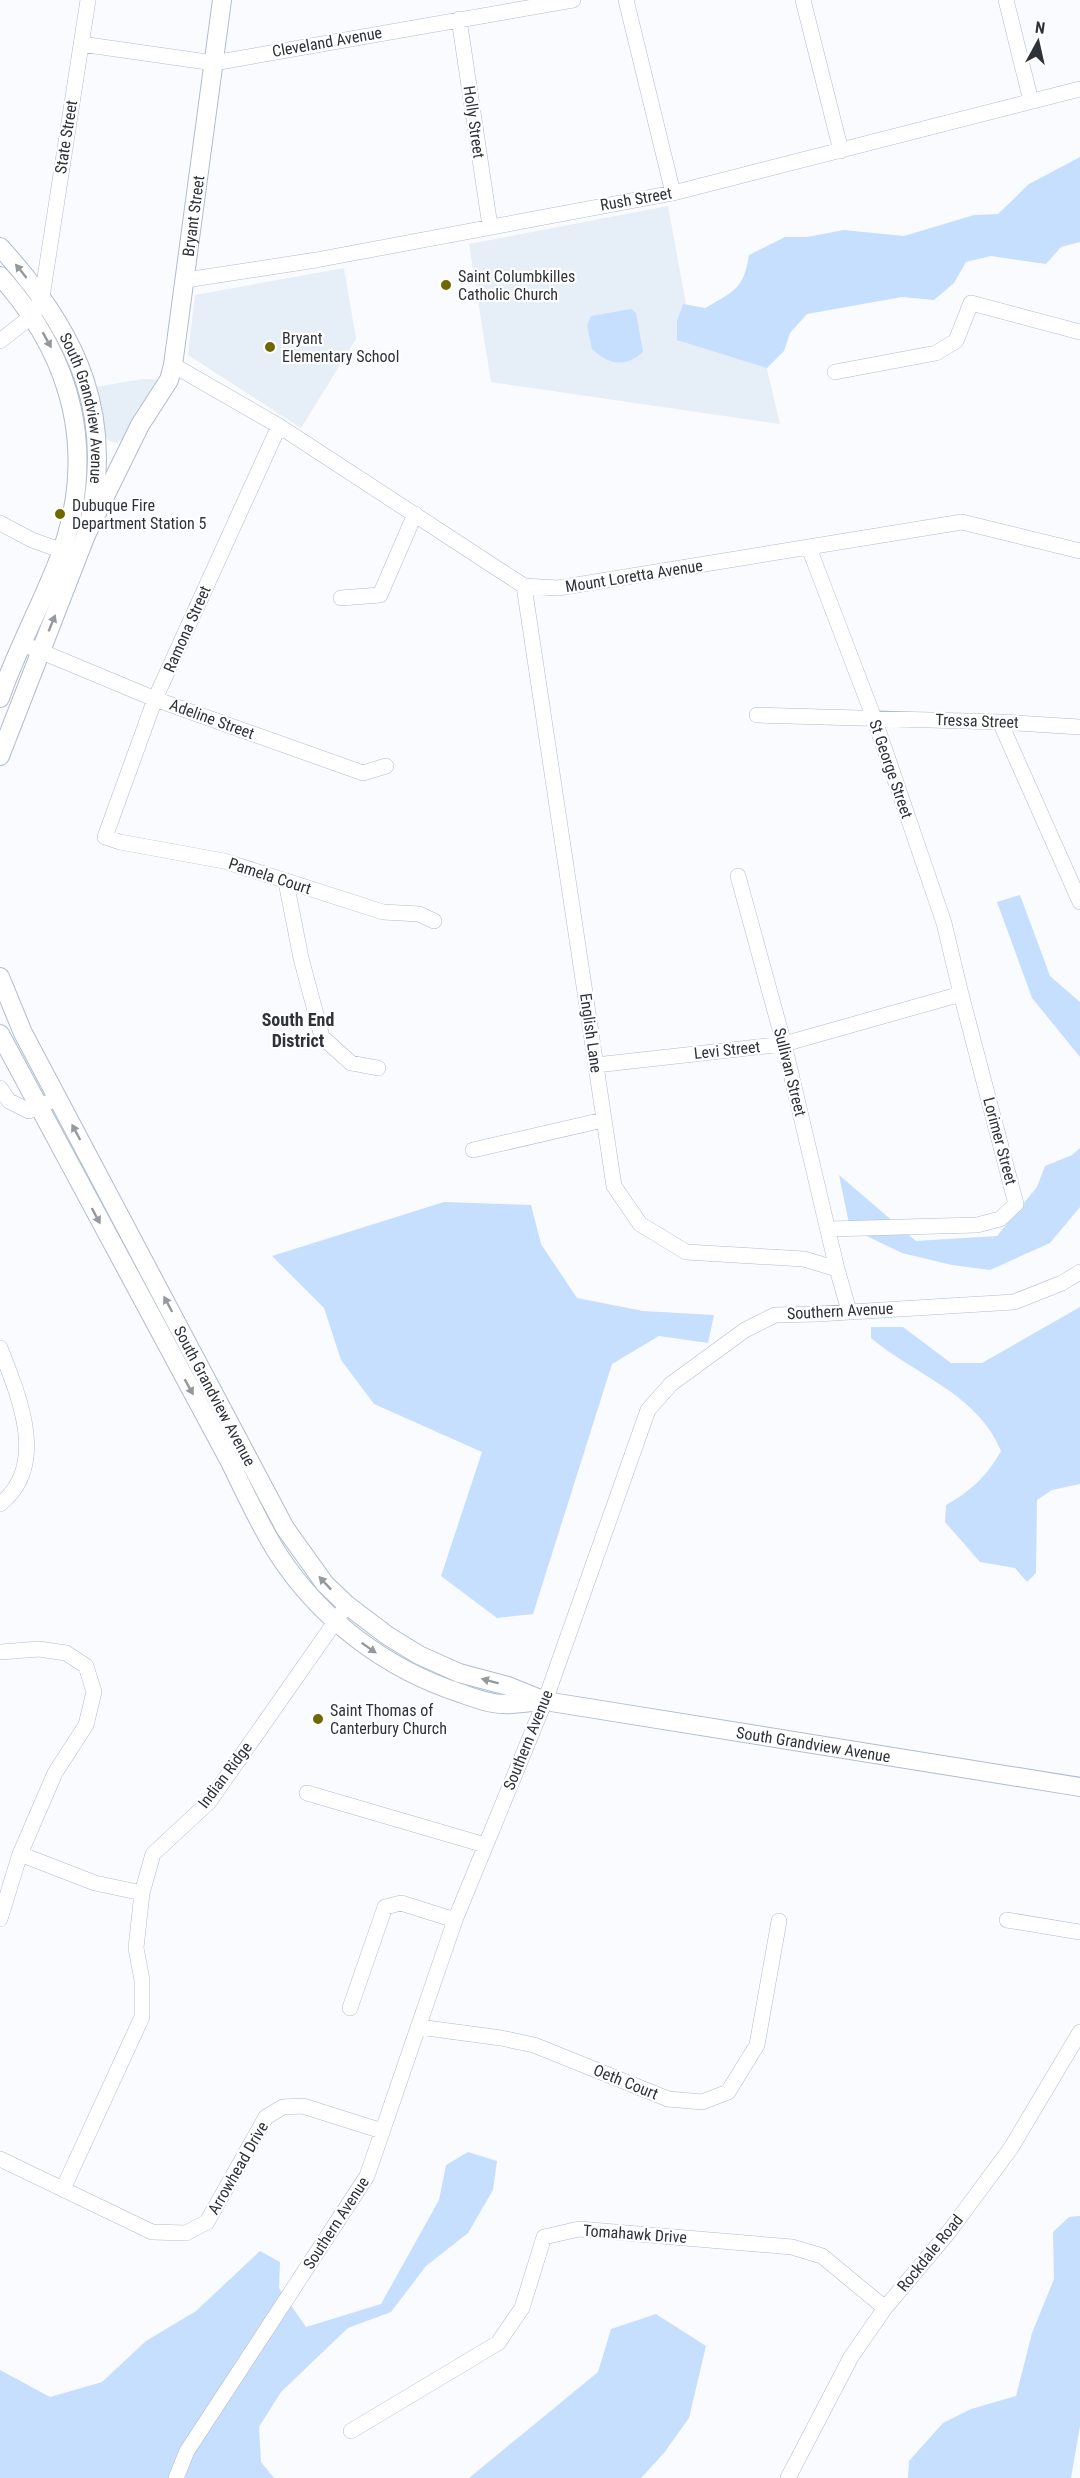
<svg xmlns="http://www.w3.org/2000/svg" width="1080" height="2478" font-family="'Roboto Condensed',sans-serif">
<rect width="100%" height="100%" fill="#f9fbff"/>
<path fill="#e6eef7" d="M668 206 693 343 765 361 780 424 491 382 469 244Z
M344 268 356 339 301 428 188 355 195 295Z
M143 379 165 380 124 438 116 443 108 440 103 433 95 387Z"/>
<path fill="#c6dfff" d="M1080 157V242L1061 247 1046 264 991 256 966 262 954 283 934 300 902 297 807 314 790 333 784 351 767 368 677 340V321L683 304 705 308C733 292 744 289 749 255L785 237H807L844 230 904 236 974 215 998 214 1029 184Z
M631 309 636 313 643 352C625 368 609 365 592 349L587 326 591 316Z
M1020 895 1050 976 1080 1002V1057L1032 998 997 902Z
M1080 1148V1207L1050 1243 990 1270 952 1265 902 1253 850 1228 839 1175 916 1241 997 1236 1037 1187 1045 1166 1072 1155Z
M444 1202 531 1205 541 1244 577 1298 643 1311 714 1315 708 1343 659 1336 612 1364 533 1614 497 1618 441 1576 482 1452 374 1404 341 1360 324 1308 272 1256Z
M1080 1307V1484L1052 1490 1037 1500 1036 1573 1027 1582 1015 1568 980 1562 945 1522 946 1505C971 1491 987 1476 1001 1451 978 1394 915 1375 871 1338V1327H903L951 1363H982Z
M468 2152 497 2161 493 2190 468 2233 426 2266 391 2312 348 2328 281 2392 259 2427 261 2462 274 2478H0V2370L50 2397 102 2382 146 2341 196 2311 260 2251 280 2262 279 2288 306 2327 381 2304 439 2200 446 2165Z
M1080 2216V2426L1071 2478H908L909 2461 943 2423 971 2409 1016 2396 1032 2333 1054 2279 1053 2232 1069 2217Z
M656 2314 706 2346 689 2418 664 2453 641 2478H469L598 2372 611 2329Z"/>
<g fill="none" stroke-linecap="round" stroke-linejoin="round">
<g stroke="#b0bdce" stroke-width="16">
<path id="minor" d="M626 0 673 193
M803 0 841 151
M1006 0 1031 101
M459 19 490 226
M81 44 214 63 573 0
M186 280 316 260 673 193 1080 89
M0 341 33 315 42 297 88 0
M173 365 279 426 524 586 558 588 962 522 1080 551
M835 372 936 353 956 341 971 303 1080 332
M279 426 155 699 105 837 120 842 224 861 383 912 419 914 434 921
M0 523 32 540 71 554
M809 548 874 718 944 923 961 994 1016 1204 1000 1219 977 1225 829 1229
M524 586 614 1186 640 1224 686 1252 804 1259 837 1269 849 1311
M341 598 380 595 415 514
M23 644 155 699 363 773 386 766
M757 715 1000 722 1080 727
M1000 722 1080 902
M738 876 784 1044 837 1269
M286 882 301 958 322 1037 351 1063 378 1068
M596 1065 784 1044 961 994
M0 1088 9 1101 29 1111 58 1098
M473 1150 603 1120
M0 1348C19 1396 49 1466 0 1504
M0 1652 39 1649 66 1653 86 1666 94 1692 86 1725 55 1773 20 1854 0 1919
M307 1793 485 1845
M20 1854 95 1883 142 1893
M1007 1920 1080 1932
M350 2008 385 1907 401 1903 455 1920
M419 2027 501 2038 534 2045 668 2099 702 2102 728 2092 757 2045 779 1921
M0 2159 152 2232 186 2233 207 2222 266 2117 283 2107 303 2106 382 2131
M63 2189 142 2017V1980L136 1948 142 1893 153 1854 209 1802 342 1612
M351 2431 498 2343 522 2308 544 2237 579 2229 792 2247 822 2256 885 2308
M176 2478 187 2451 367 2176 455 1920 545 1701 648 1410 671 1384 745 1330 775 1315 817 1314 1014 1302 1062 1283 1080 1272
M788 2478 851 2357 885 2308 948 2233 1011 2148 1080 2032"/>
</g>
<g stroke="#b0bdce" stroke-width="20">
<g id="major">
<path id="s1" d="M0 247C78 332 118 418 86 535L0 756"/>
<path d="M0 276C74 358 98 454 59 559 41 606 16 651 0 698"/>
<path id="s2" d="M86 535 140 425 169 380 173 365 222 0"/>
<path id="s3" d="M0 977 23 1033 285 1528 325 1584 347 1605 388 1636 419 1655 459 1673 508 1686 545 1701 1080 1787"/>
<path d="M0 1034 229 1460C245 1492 259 1524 278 1554 320 1619 386 1669 460 1693 474 1698 489 1704 504 1704 516 1705 529 1702 541 1701"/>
</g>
</g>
<use href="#minor" stroke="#fff" stroke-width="15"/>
<use href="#major" stroke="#fff" stroke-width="18"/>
</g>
<defs><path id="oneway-solid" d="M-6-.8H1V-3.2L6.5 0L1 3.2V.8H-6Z" transform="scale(1.5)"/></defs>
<g fill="#96999c">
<use href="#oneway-solid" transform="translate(21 271) rotate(-129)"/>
<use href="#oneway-solid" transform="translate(47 340) rotate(61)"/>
<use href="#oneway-solid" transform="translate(52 623) rotate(-68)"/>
<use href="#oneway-solid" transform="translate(76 1132) rotate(-118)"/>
<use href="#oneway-solid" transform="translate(96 1216) rotate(62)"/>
<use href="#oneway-solid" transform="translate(168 1304) rotate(-118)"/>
<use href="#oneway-solid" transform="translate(189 1387) rotate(61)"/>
<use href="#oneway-solid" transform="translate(325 1583) rotate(-133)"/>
<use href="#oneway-solid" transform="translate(369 1648) rotate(35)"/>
<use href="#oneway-solid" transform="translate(490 1681) rotate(-165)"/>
</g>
<g fill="#6f6800" stroke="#fff" stroke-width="2">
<circle cx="446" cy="285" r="6"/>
<circle cx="270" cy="347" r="6"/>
<circle cx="60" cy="514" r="6"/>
<circle cx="318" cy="1719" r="6"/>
</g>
<g text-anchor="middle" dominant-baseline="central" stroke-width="4.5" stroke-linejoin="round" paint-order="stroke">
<g font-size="16" fill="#2e333a" stroke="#fff">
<text transform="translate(327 42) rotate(-10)">Cleveland Avenue</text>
<text transform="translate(474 122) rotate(82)">Holly Street</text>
<text transform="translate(66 137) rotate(-81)">State Street</text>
<text transform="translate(636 199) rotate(-10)">Rush Street</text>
<text stroke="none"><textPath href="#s2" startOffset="342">Bryant Street</textPath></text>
<text stroke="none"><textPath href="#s1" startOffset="186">South Grandview Avenue</textPath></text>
<text transform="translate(634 576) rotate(-9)">Mount Loretta Avenue</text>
<text transform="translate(187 629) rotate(-66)">Ramona Street</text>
<text transform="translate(212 719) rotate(20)">Adeline Street</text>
<text transform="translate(977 721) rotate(2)">Tressa Street</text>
<text transform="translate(891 769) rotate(71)">St George Street</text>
<text transform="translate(270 876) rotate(18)">Pamela Court</text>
<text transform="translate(591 1033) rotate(82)">English Lane</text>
<text transform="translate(727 1050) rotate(-6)">Levi Street</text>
<text transform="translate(790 1072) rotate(76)">Sullivan Street</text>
<text transform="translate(1000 1141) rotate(75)">Lorimer Street</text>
<text transform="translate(840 1311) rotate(-3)">Southern Avenue</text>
<text stroke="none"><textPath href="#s3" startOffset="471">South Grandview Avenue</textPath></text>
<text transform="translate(528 1740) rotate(-68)">Southern Avenue</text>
<text stroke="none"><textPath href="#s3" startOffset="1214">South Grandview Avenue</textPath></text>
<text transform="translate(225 1775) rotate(-53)">Indian Ridge</text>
<text transform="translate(626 2082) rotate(22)">Oeth Court</text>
<text transform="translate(238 2168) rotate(-60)">Arrowhead Drive</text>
<text transform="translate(336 2223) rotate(-57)">Southern Avenue</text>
<text transform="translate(635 2234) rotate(4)">Tomahawk Drive</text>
<text transform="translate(930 2253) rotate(-51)">Rockdale Road</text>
</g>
<g font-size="16" fill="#2e333a" stroke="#fff" text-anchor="start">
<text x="458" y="276">Saint Columbkilles<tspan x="458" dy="18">Catholic Church</tspan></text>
<text x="282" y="338">Bryant<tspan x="282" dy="18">Elementary School</tspan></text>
<text x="72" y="505">Dubuque Fire<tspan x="72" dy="18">Department Station 5</tspan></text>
<text x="330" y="1710">Saint Thomas of<tspan x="330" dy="18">Canterbury Church</tspan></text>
</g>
<g font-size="18" font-weight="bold" fill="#2e333a" stroke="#fff">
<text x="298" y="1019">South End<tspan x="298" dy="21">District</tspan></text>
</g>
</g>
<g transform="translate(1038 42) rotate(8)" stroke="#ffffff" stroke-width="4.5" paint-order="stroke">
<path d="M0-4.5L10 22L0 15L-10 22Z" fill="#2e333a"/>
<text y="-9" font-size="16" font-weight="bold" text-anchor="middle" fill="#2e333a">N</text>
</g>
</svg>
